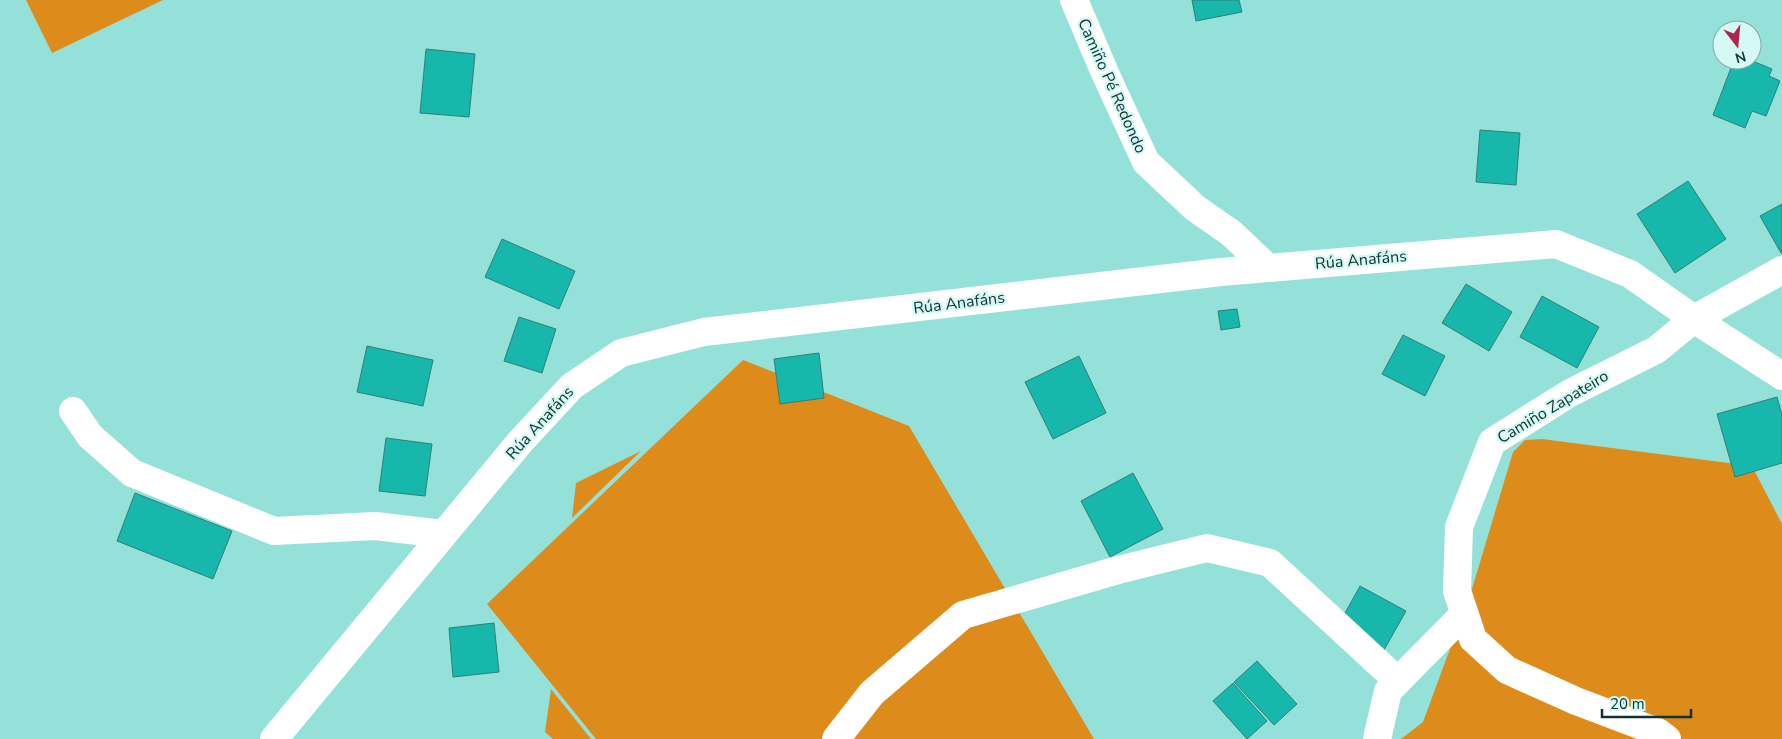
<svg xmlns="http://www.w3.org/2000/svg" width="1782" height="739" font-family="'Nunito Sans',sans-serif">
<rect width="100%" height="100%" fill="#94e1d9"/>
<path fill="#dd8c1b" d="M26 0H163L52 53Z
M743 360 909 426 1094 739H596L487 604Z
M1542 439 1752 466 1782 524V739H1401L1423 722 1472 589 1513 452 1525 440Z
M641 451 572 518 576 483Z
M551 689 591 739H553L545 732Z"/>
<path fill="#17b7ac" stroke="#307f78" d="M1192 0H1239L1242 12 1196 21Z
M426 49 475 54 469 117 420 113Z
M1734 60H1750L1772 69 1769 76 1780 81 1766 116 1752 111 1745 128 1713 115Z
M1480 130 1520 133 1516 185 1476 182Z
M1688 181 1726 239 1675 273 1637 214Z
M1782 204V253H1781L1760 216Z
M502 239 575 271 559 309 485 277Z
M1466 284 1512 312 1489 351 1442 323Z
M1542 296 1599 327 1577 368 1520 337Z
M1237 309 1240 327 1221 330 1218 311Z
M519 317 556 329 542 373 504 361Z
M1403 335 1445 356 1425 396 1382 374Z
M367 346 433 360 423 406 357 392Z
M819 353 824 398 780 404 774 359Z
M1079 356 1106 413 1053 439 1025 382Z
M1777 397 1782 415V463L1735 477 1717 414Z
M386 438 432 444 425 496 379 491Z
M1133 473 1163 529 1110 557 1081 501Z
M135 493 232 531 213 579 117 541Z
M1360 586 1406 611 1384 650 1339 624Z
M494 623 499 672 453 677 449 628Z
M1257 661 1297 704 1274 725 1234 682Z
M1233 683 1267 721 1247 739 1213 701Z"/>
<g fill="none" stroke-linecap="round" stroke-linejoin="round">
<path stroke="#fff" stroke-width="28" d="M1074 0 1105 73 1146 162 1195 208 1231 233 1268 268
M73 411 90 436 132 473 274 531 375 526 443 534
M274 739 520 442 572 386 621 353 704 332 1221 272 1556 244 1630 274 1694 319 1782 376
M836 739 872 693 963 615 1118 570 1207 548 1270 563 1398 681
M1377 739 1388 691 1464 614
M1667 739 1658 732 1576 701 1507 670 1473 639 1457 591 1459 527 1492 442 1570 393 1656 350 1694 319 1782 270"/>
</g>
<g text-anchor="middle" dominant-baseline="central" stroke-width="4.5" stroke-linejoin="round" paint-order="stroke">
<g font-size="16" fill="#133330" stroke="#d5faf6">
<text transform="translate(1112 86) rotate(66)">Camiño Pé Redondo</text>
<text transform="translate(1361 260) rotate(-5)">Rúa Anafáns</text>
<text transform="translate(959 303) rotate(-7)">Rúa Anafáns</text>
<text transform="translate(1553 407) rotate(-31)">Camiño Zapateiro</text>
<text transform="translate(540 423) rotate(-48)">Rúa Anafáns</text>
</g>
</g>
<g transform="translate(1737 45) rotate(164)"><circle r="24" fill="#d5faf6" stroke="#87aaa7"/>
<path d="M0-4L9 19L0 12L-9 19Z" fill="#b22252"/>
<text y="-8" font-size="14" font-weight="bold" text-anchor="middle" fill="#133330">N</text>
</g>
<path d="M1602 709v8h89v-8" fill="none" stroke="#133330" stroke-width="2.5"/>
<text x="1610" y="709" font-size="15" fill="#133330" stroke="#d5faf6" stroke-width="4" paint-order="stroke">20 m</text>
</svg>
